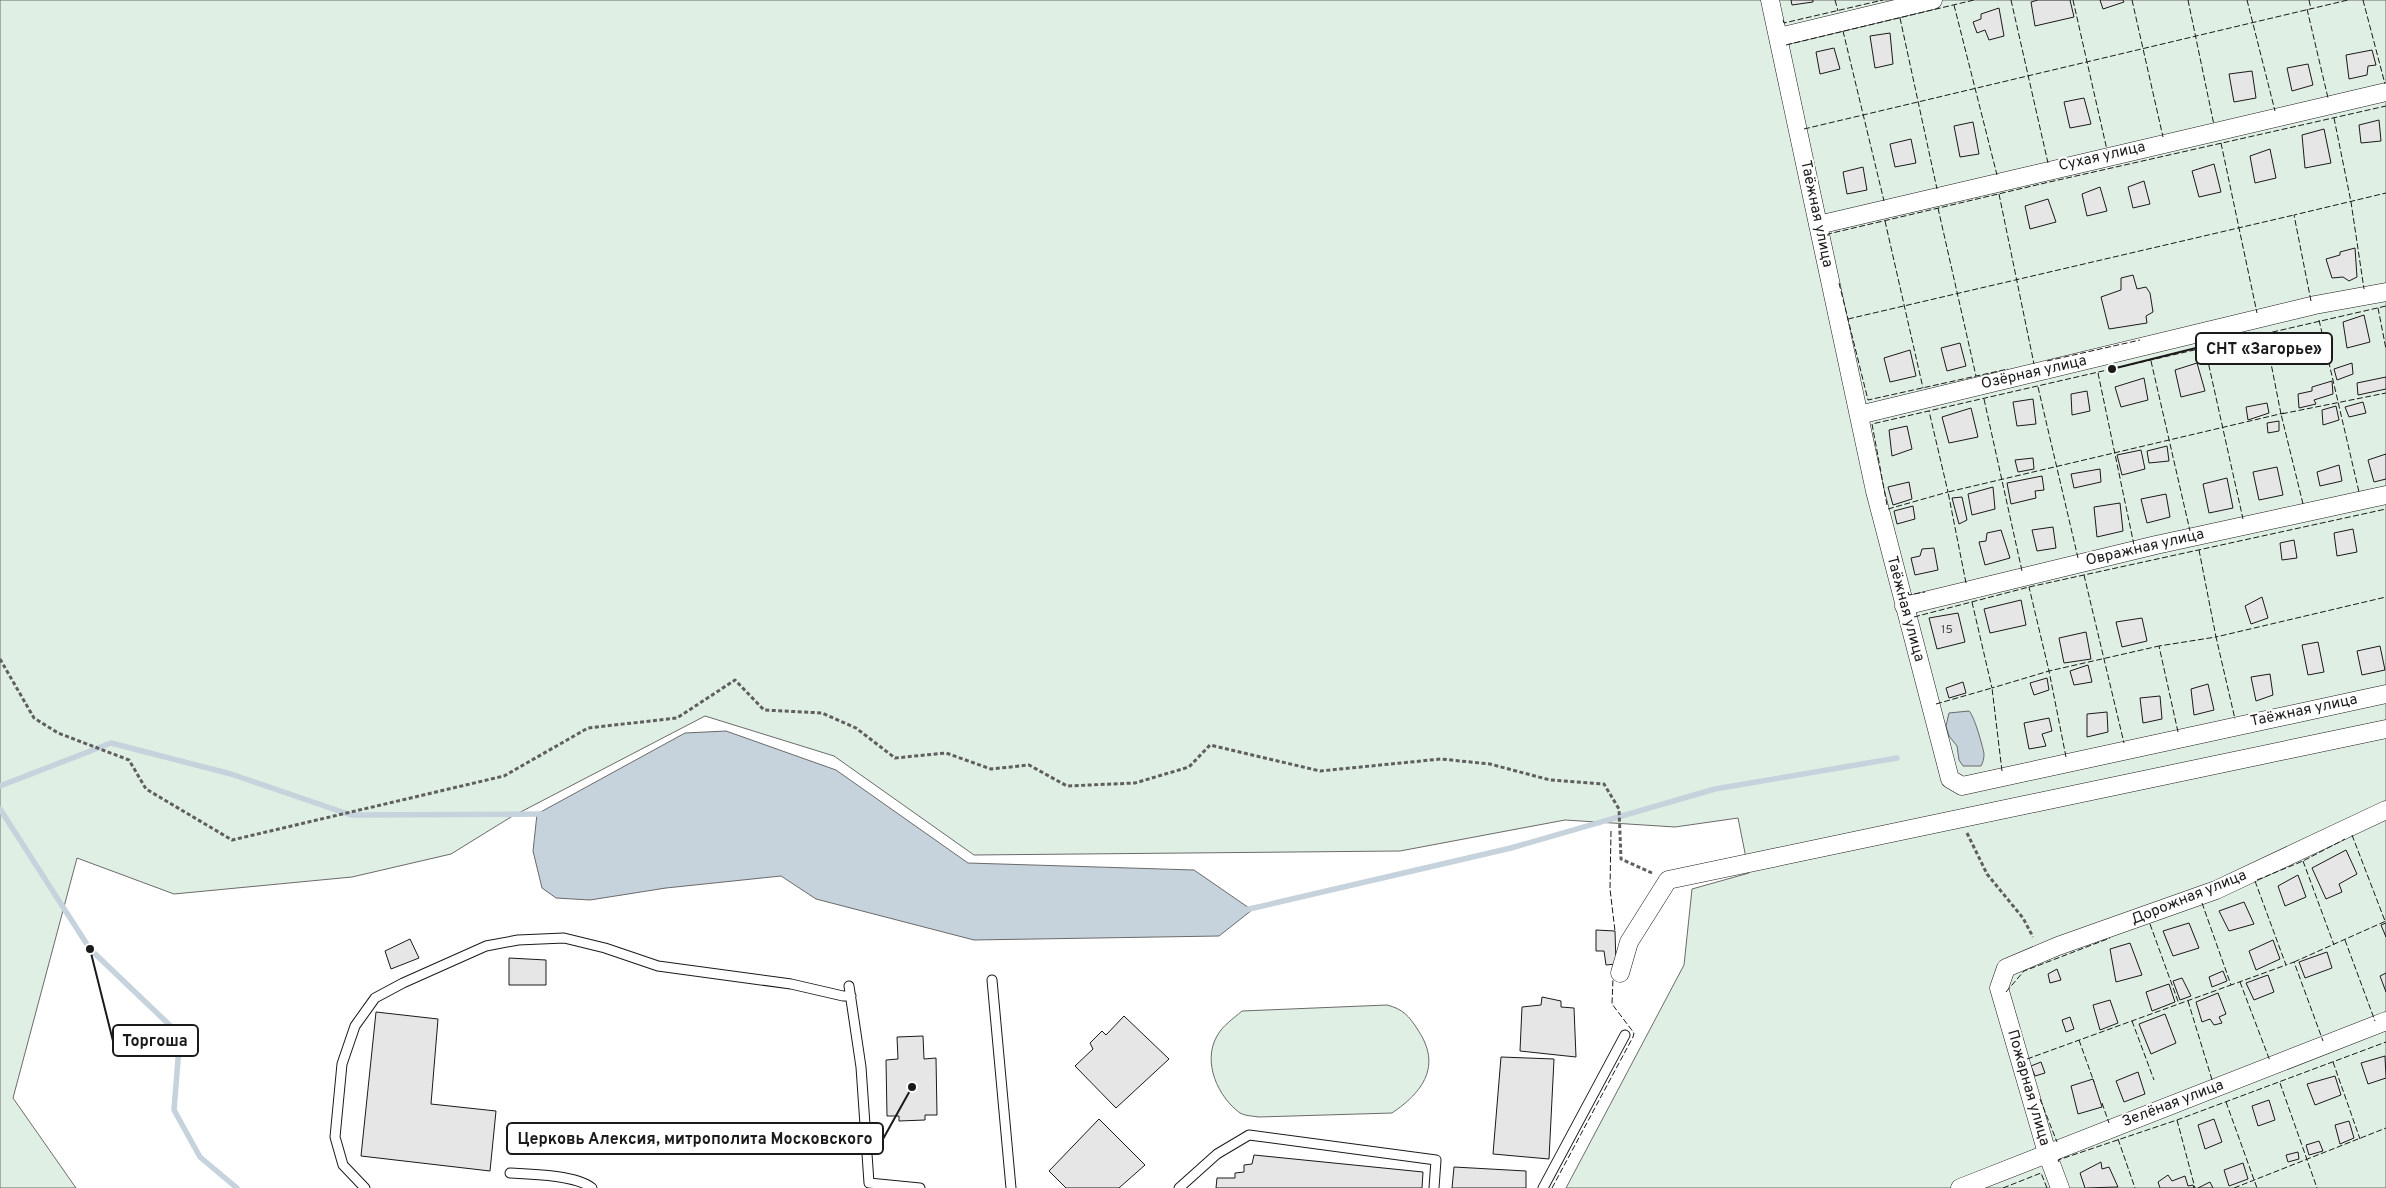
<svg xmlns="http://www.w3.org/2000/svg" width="2386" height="1188" font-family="Overpass,sans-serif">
<rect width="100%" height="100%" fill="#fff"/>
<path fill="#e0efe3" stroke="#6a6a6a" d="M0 0H2386V1188H1566L1684 965 1692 889 1749 873 1738 818 1675 827 1565 820 1400 851 974 855 834 756 705 716 511 817 451 854 352 877 174 894 77 858 13 1098 76 1188H0Z
M1387 1005C1403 1009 1409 1016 1418 1030 1442 1066 1423 1092 1392 1113L1259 1117C1253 1116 1245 1116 1240 1113 1218 1097 1202 1062 1217 1036 1223 1025 1233 1019 1242 1011Z"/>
<path fill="#c6d2dc" stroke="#6a6a6a" d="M1969 711C1974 715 1983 747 1984 754 1984 759 1983 762 1981 766H1963L1959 760 1957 746 1949 736 1946 726 1949 713Z
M726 731 836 770 968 863 1194 870 1252 910 1219 936 974 940 816 899 781 876 666 888 590 900 556 898 542 888 533 851 537 814 685 733Z"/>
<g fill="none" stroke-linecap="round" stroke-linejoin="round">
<path stroke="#c6d2dc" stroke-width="5.5" d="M0 786 111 743 231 774 351 815 542 814
M0 809 90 949 180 1035 174 1110 200 1157 237 1188
M1245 910 1511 848 1715 789 1897 758"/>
</g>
<path fill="#e6e6e6" stroke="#1a1a1a" d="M1791 0H1813V2L1792 5Z
M2038 0H2070L2074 17 2035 26 2031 2Z
M2100 0H2123L2124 2 2103 9Z
M1999 8 2004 36 1989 40 1985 30 1977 33 1973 22 1981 19V14Z
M1890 33 1893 64 1875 68 1870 36Z
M1834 48 1840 69 1820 74 1816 52Z
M2372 50 2376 65 2368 66 2367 75 2349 79 2346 55Z
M2308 64 2313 85 2292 91 2287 68Z
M2252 71 2256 98 2234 102 2229 74Z
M2084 98 2091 124 2070 128 2064 102Z
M2379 120 2381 141 2361 143 2359 125Z
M1973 122 1979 154 1960 157 1954 126Z
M2324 129 2331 163 2305 168 2302 135Z
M1911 139 1916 163 1895 167 1890 144Z
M2270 149 2276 178 2255 183 2250 156Z
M2214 164 2221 192 2199 197 2192 171Z
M1863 167 1867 190 1847 194 1843 172Z
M2144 181 2150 204 2133 208 2128 187Z
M2100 187 2107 211 2087 216 2082 194Z
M2048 199 2056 222 2030 229 2025 206Z
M2355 248 2357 277 2349 281 2343 277 2332 278 2326 259 2340 255V252Z
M2133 275 2137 289 2146 287 2150 293 2153 312 2146 316 2147 323 2109 329 2101 297 2121 290V278Z
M2364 315 2370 342 2347 348 2343 322Z
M1960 343 1966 366 1947 371 1941 348Z
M1910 350 1916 376 1890 382 1884 358Z
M2197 363 2205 391 2181 397 2175 370Z
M2352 363 2353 374 2337 380 2334 369Z
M2386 377V389L2358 395 2357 383Z
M2144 378 2148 400 2121 407 2115 387Z
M2332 381 2333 394 2314 400 2316 404 2299 408 2298 394 2312 391V387Z
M2087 391 2090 411 2072 415 2071 394Z
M2033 399 2036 424 2017 426 2013 402Z
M2363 402 2366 413 2349 417 2345 407Z
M2267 403 2269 413 2248 420 2246 407Z
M2336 406 2339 420 2323 425 2322 410Z
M1971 408 1978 437 1949 443 1942 417Z
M2279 421V431L2268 433 2267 423Z
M1907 426 1912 449 1892 456 1889 430Z
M2167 446 2169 461 2149 463 2147 451Z
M2141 450 2145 469 2122 475 2117 455Z
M2386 454V479L2374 482 2368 460Z
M2033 458 2034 469 2018 472 2015 460Z
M2339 465 2342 481 2320 486 2317 472Z
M2277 467 2283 495 2259 500 2253 472Z
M2100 469 2101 482 2074 488 2071 474Z
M2042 476 2044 490 2035 491 2036 498 2011 504 2007 483Z
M2227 478 2233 508 2209 513 2203 484Z
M1909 482 1912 499 1893 505 1888 487Z
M1993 487 1995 509 1972 515 1968 494Z
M2166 494 2170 517 2147 523 2141 499Z
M1962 497 1967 520 1959 524 1952 498Z
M2120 503 2123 531 2097 537 2094 507Z
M1913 506 1915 519 1897 524 1894 511Z
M2053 527 2056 548 2037 551 2032 530Z
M2353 529 2357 552 2337 556 2334 533Z
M2001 530 2010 558 1985 565 1979 542 1986 541 1987 533Z
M2294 540 2297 558 2282 560 2280 543Z
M1934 548 1938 570 1915 575 1911 558 1920 556 1922 549Z
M2262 597 2268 618 2251 624 2245 606Z
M2021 600 2026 625 1990 633 1984 609Z
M1958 613 1965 642 1937 649 1929 618Z
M2142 618 2147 641 2122 647 2116 622Z
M2086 632 2091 659 2064 663 2059 638Z
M2318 642 2324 672 2308 675 2302 645Z
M2380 646 2385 670 2362 675 2357 651Z
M2088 665 2092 682 2074 685 2070 671Z
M2270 674 2273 695 2256 701 2251 677Z
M2047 678 2049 690 2034 695 2030 683Z
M1963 682 1966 693 1949 698 1946 688Z
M2208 684 2214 710 2194 715 2191 689Z
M2160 696 2162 719 2143 723 2140 698Z
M2107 712 2108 732 2087 737V714Z
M2049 718 2052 731 2042 734 2046 746 2029 749 2024 723Z
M2346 850 2357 874 2339 884 2342 892 2326 899 2312 868Z
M2298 875 2306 897 2285 906 2278 886Z
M2244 902 2254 924 2229 931 2219 911Z
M2189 923 2199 948 2173 956 2163 931Z
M2386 923V937L2381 925Z
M1596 930 1615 931 1616 964 1606 965 1604 951H1596Z
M410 939 419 958 391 969 385 951Z
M2273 940 2280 959 2256 970 2249 951Z
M2130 943 2142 975 2116 982 2110 949Z
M2327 952 2332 968 2305 978 2299 962Z
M509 958 546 960V985H509Z
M2057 969 2061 980 2050 983 2048 974Z
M2223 971 2227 981 2212 987 2209 977Z
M2386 973V992L2380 976Z
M2268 975 2274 992 2254 1000 2246 983Z
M2182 978 2191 996 2180 1000 2173 981Z
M2169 984 2175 1002 2152 1011 2146 992Z
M2218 993 2226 1014 2219 1017 2222 1023 2214 1025 2210 1019 2202 1022 2196 1002Z
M1542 997 1561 1001V1007L1574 1008 1576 1057 1520 1051 1522 1007 1541 1005Z
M2110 1000 2118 1023 2100 1030 2093 1005Z
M376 1012 438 1019 431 1104 496 1111 490 1171 361 1156Z
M2165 1014 2176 1043 2151 1054 2139 1024Z
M1124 1016 1169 1059 1116 1108 1075 1066 1093 1049 1090 1043 1102 1031 1106 1035Z
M2070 1017 2074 1029 2066 1032 2062 1020Z
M923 1036 924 1059 936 1058 937 1115H925V1120L899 1121V1116H887L886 1060 898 1059 897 1037Z
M2385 1056 2386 1078 2368 1084 2361 1063Z
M1501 1057 1554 1059 1549 1159 1493 1154Z
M2041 1062 2045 1073 2035 1076 2031 1066Z
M2138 1072 2145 1094 2124 1102 2116 1081Z
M2335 1076 2341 1095 2315 1105 2307 1084Z
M2093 1079 2102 1107 2078 1114 2071 1086Z
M2269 1100 2275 1120 2258 1126 2252 1106Z
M1099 1119 1145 1165 1119 1188H1066L1049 1171Z
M2214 1119 2222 1142 2205 1149 2198 1125Z
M2349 1121 2354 1138 2340 1144 2335 1125Z
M2319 1141 2323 1151 2309 1155 2306 1145Z
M2298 1152 2299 1159 2288 1162 2286 1155Z
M1254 1155 1423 1172 1422 1188H1216L1217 1178H1235V1173L1244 1172V1165L1252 1164Z
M2101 1162 2102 1169 2109 1167 2118 1187 2085 1188 2080 1173Z
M2243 1163 2248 1179 2229 1186 2224 1170Z
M1454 1167 1526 1171V1188H1452Z
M2168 1175 2172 1181 2185 1176 2188 1186 2193 1185 2194 1188H2160L2158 1182Z
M2210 1182 2213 1188H2198Z"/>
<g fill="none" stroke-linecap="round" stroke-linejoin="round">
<g stroke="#1a1a1a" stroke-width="11">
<path id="service" d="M992 980 1011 1188
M849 986 861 1067 869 1183 920 1188
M510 1173C531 1174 576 1175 592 1188
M365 1188 343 1165 335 1137 342 1064 355 1026 375 998 403 983 486 946 518 940 564 938 605 948 658 966 791 984 843 996H851
M1179 1188 1217 1154 1249 1135 1436 1160 1434 1188
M1543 1188 1625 1035"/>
</g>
<g stroke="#1a1a1a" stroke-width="19">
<path id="minor" d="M1770 0 1875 491 1950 779 1962 786 2386 694
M1779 37 1933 0
M1818 225 2386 92
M1859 415 2315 305 2386 292
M1904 606 2156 545 2386 495
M1620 973 1629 942 1668 880 2386 729
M1960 1188 2386 1021
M2060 1188 2047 1153 1999 988 2006 968 2058 946 2216 890 2386 810"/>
</g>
<path stroke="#5f5f5f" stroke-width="3" stroke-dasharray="4 2.5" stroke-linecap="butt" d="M0 659 34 718 58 733 129 760 146 789 232 840 504 776 588 728 677 718 735 680 764 710 822 713 856 728 895 758 946 753 991 769 1029 765 1067 786 1135 783 1189 767 1210 745 1320 771 1441 759 1490 764 1550 780 1604 784 1619 809 1621 859 1652 873
M1967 833 1987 874 2023 918 2033 937"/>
<use href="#service" stroke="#fff" stroke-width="9"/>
<use href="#minor" stroke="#fff" stroke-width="18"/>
<path stroke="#1a1a1a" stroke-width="1" stroke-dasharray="6 2.5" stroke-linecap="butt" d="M1835 0 1838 11
M2011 0 2048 163
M2073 0 2107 150
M2132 0 2163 137
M2188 0 2214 125
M2247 0 2275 111
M2309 0 2311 9
M2363 0 2385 84
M1954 5 1997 175
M2307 9 2328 98
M1900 18 1937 189
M1783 20 1784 23 1883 0
M1843 31 1884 201
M1786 45 1974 0
M2334 118 2351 202 2364 289
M1804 129 2348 0
M2221 143 2257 313
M1999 194 2034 364
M1938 208 1976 376
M1885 221 1923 388
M1828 236V234L2045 183 2386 106
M1839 283 1868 400 2008 369
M2311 301 2294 215 2386 193
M2378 308 2386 349
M1848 319 2294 215
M2319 320 2359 492
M2265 333 2281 414
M2205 348 2243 519
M2047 361 2140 340
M2151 361 2190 531
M2098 373 2134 545
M2038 387 2078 558
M1984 399 2022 571
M2303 504 2281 414 2386 393
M1887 505 1872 424 2386 306
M1888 509 1948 492 1929 411
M2199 550 2216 637 2386 597
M2084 575 2124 743
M1966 583 1948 492 2284 413
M1908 592 1909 595 1925 592
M1972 602 1992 688 2049 671 2029 587
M1914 617 2029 587 2386 509
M1936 704 1992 688 2002 771
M2178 732 2159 646 2216 637 2235 719
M2066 757 2049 671 2159 646
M1611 831 1610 889 1615 931
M2352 835 2385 921
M2303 861 2334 945
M2257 880 2303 861 2345 839
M2255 881 2286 965 2294 962 2323 1041
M2202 903 2231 985 2286 965
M2150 924 2179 1004
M2345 940 2375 1021
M2294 962 2386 921
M2240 982 2270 1061
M2006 992 2024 971 2110 938
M2188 1001 2213 1083
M2132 1021 2154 1080
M2079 1040 2094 1082
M2027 1059 2231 985
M2333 1062 2360 1139
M2280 1083 2317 1188
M2040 1099 2057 1142
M2226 1102 2257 1188
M2102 1103 2109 1123
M2177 1120 2195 1188
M2118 1139 2135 1188
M2059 1162 2058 1160 2177 1120 2386 1042
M1552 1188 1633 1037 1634 1033 1612 1004 1613 978
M2003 1188 2041 1173 2047 1188
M2234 1188 2386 1128"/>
</g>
<g text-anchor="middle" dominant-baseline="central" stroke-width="4" stroke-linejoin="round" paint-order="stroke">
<g font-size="12" fill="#4d4d4d">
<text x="1947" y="630">15</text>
</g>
<g font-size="15" fill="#1a1a1a" stroke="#fff">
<text transform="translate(2102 157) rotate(-13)">Сухая улица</text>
<text transform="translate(1816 214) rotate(78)">Таёжная улица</text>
<text transform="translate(2034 373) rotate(-13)">Озёрная улица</text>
<text transform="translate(2145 548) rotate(-13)">Овражная улица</text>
<text transform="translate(1905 609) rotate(75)">Таёжная улица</text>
<text transform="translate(2304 711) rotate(-12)">Таёжная улица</text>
<text transform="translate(2189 898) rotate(-22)">Дорожная улица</text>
<text transform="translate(2028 1088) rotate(74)">Пожарная улица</text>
<text transform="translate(2173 1104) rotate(-21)">Зелёная улица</text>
</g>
</g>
<path fill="none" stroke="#1a1a1a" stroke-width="2" d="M2112 369L2196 348M90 949L113 1041M912 1087L883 1139"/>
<g fill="#1a1a1a" stroke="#fff" stroke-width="2">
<circle cx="2112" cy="369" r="5"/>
<circle cx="90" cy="949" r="5"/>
<circle cx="912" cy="1087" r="5"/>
</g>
<g fill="#fff" stroke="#1a1a1a" stroke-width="2">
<rect x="2196" y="333" width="136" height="31" rx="5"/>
<rect x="113" y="1025" width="85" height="31" rx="5"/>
<rect x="507" y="1123" width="376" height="31" rx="5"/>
</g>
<g font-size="16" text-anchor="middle" font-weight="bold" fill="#1a1a1a">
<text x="2264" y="354">СНТ «Загорье»</text>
<text x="155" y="1046">Торгоша</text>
<text x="695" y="1144">Церковь Алексия, митрополита Московского</text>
</g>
</svg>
